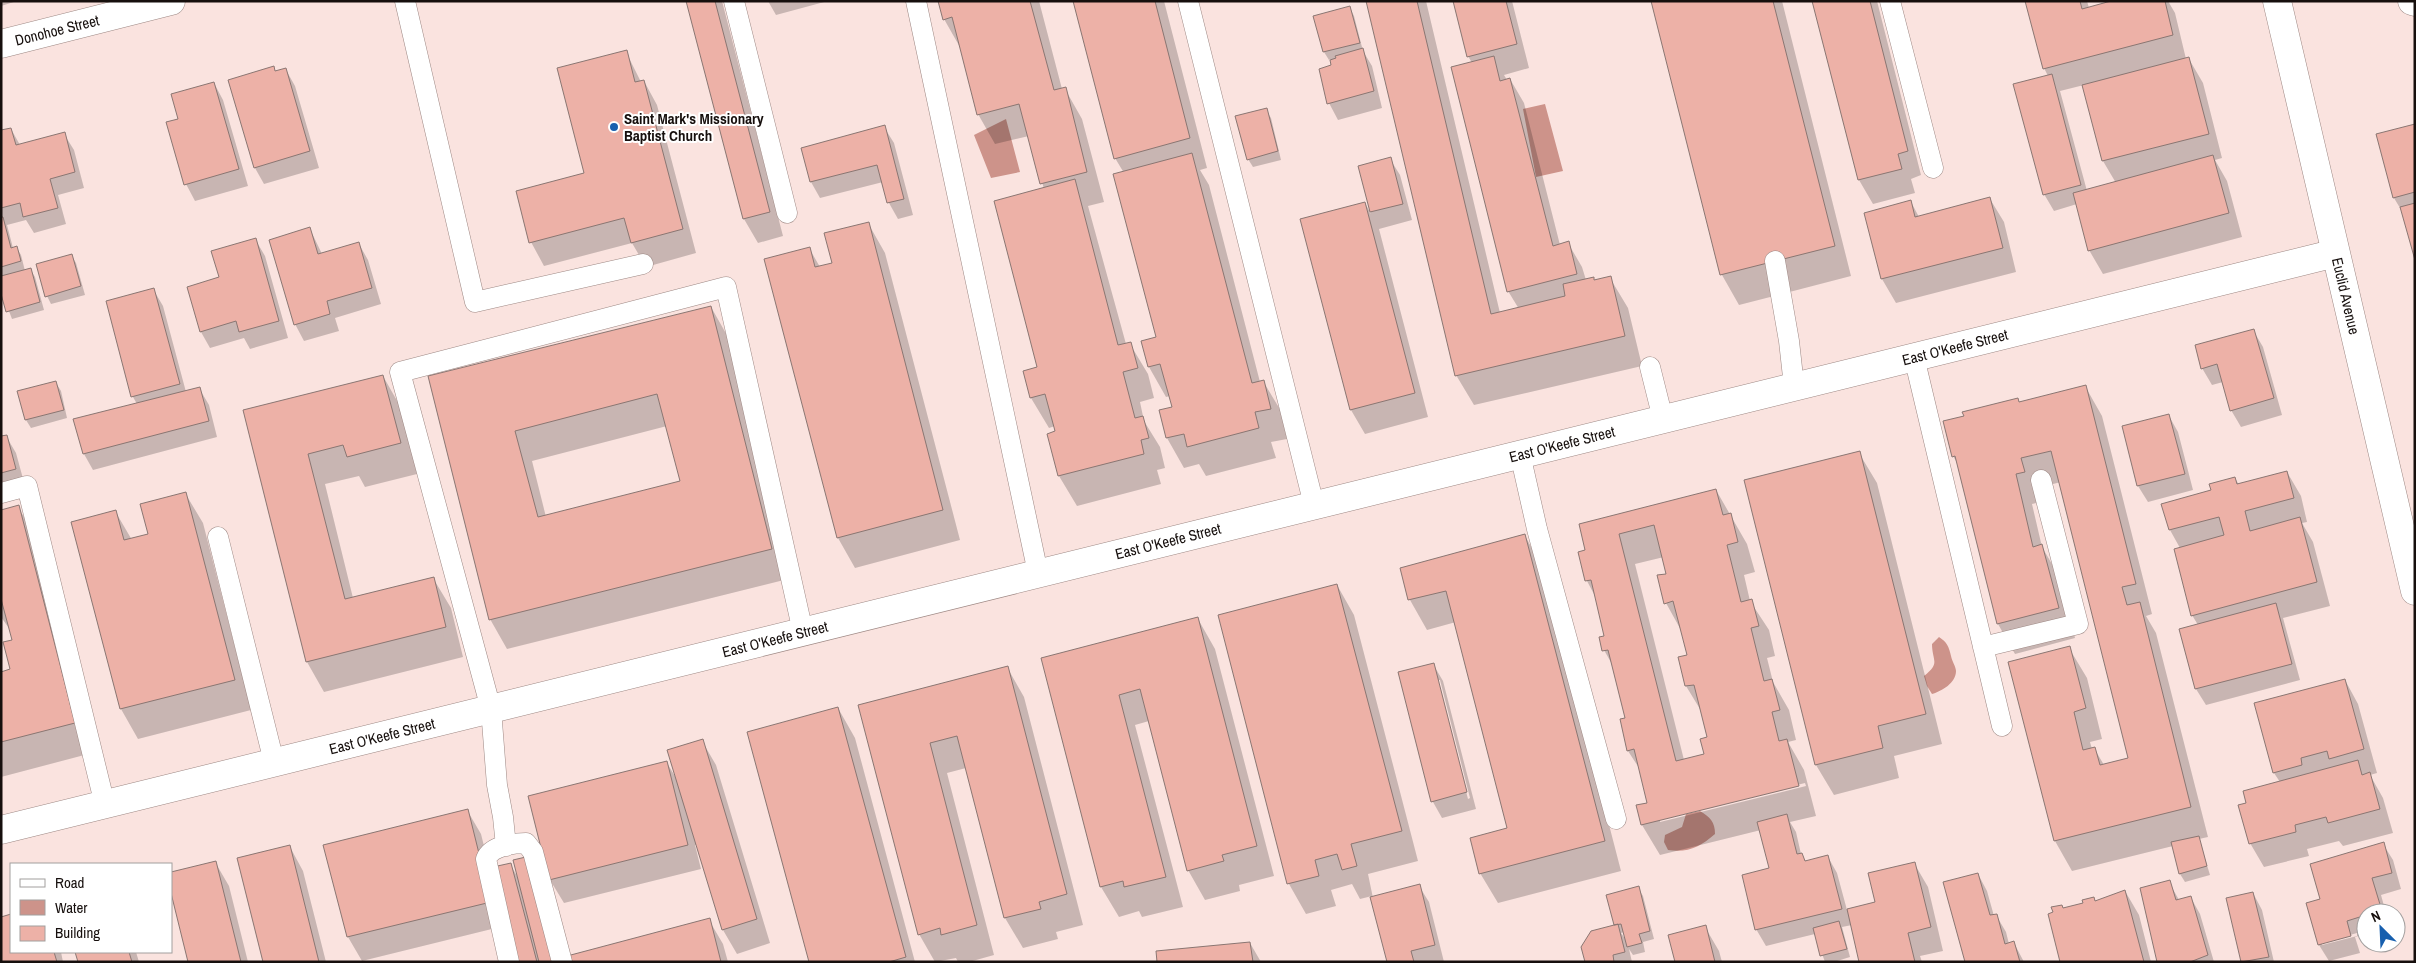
<svg xmlns="http://www.w3.org/2000/svg" width="2416" height="963" font-family="'Archivo Narrow',sans-serif">
<rect width="100%" height="100%" fill="#fae3df"/>
<path fill="#cd938a" d="M1545 104 1563 171 1536 177 1523 109Z
M1006 119 1020 172 991 178 974 135Z
M1939 637C1947 642 1949 647 1951 656 1952 661 1956 667 1956 671 1956 683 1942 691 1932 694L1927 686 1924 676C1941 663 1932 661 1932 644Z
M1700 811C1710 817 1715 822 1715 834 1700 847 1688 853 1668 850L1664 842 1665 835 1682 827 1686 814Z"/>
<path fill="#0003" fill-rule="evenodd" d="M1 1H17L1 6Z
M687 1H722L783 236 758 243 744 219Z
M768 1H828L776 15Z
M939 1H1039L1062 89H1065L1082 119 1104 202 1088 206 1126 344H1130L1148 374 1154 398 1140 402 1144 421 1160 447 1165 468 1157 470 1161 484 1077 506 1059 476 1048 434 1056 432 1055 426 1049 428 1031 398 1024 372 1039 368 1044 189 1029 136 995 144 978 114 961 49 944 19Z
M1074 1H1164L1207 168 1200 170 1209 185 1260 382 1263 381 1281 411 1287 439 1271 442 1276 458 1206 476 1199 464 1184 468 1167 438 1173 408 1170 396 1166 397 1149 367 1157 338 1124 173 1115 158Z
M1368 1H1426L1500 313 1519 309 1508 291 1472 63 1468 56 1454 1H1512L1529 68 1504 75 1507 80 1510 79 1524 103 1560 245 1568 243 1582 267 1586 280 1595 281 1610 278 1628 308 1642 366 1474 405 1456 375Z
M1652 1H1782L1851 276 1739 305 1722 275Z
M1813 1H1877L1921 175 1911 179 1915 193 1873 204 1859 180Z
M2027 1H2087L2089 8 2116 1H2168L2175 13 2186 59H2189L2203 83 2222 158 2215 160 2227 181 2242 237 2103 274 2089 250 2077 204 2054 211 2044 194 2048 76 2044 68ZM2084 85 2103 161 2116 183 2087 191 2060 91Z
M1350 8 1354 16 1363 51 1372 66 1382 108 1338 120 1329 103 1333 66 1331 59 1329 60 1324 52 1315 17Z
M626 52 641 82 644 81 657 105 696 253 646 267 632 243 544 266 531 242 585 174Z
M286 70 295 86 319 168 264 184 255 168 276 72Z
M214 83 223 100 248 186 195 201 186 184 179 120Z
M1266 110 1271 118 1281 160 1253 167 1248 159Z
M2415 125V255L2403 213 2394 198Z
M884 127 894 143 913 215 898 219 889 203 883 182 820 198 811 182 802 148Z
M11 129 20 145 64 134 74 150 84 188 58 195 66 224 34 233 26 220 7 225 13 248 16 247 21 255 25 271 30 269 35 277 44 310 12 319 1 290V132Z
M1390 159 1400 175 1412 220 1379 229 1428 417 1365 434 1351 410 1302 220 1365 203 1371 214 1359 166Z
M1990 199 2004 222 2016 272 1896 303 1882 279 1865 214 1911 202 1919 217Z
M868 223 885 253 960 540 855 568 838 538 765 260 809 248 820 267 833 264Z
M310 229 322 254 359 244 368 260 381 304 335 318 339 331 304 341 295 324Z
M255 239 265 256 288 338 250 349 244 338 210 348 201 332 220 278Z
M71 255 76 263 85 295 51 304 47 296Z
M153 289 163 306 186 392 199 388 209 405 217 437 93 470 84 454 137 404 133 397Z
M711 307 728 337 788 579 507 649 490 619 430 377ZM667 426 681 482 546 517 532 461Z
M2253 330 2263 347 2282 415 2241 427 2231 410 2223 382 2212 385 2202 368Z
M383 376 400 406 417 474 365 487 359 476 325 484 353 598 433 578 451 608 463 657 324 692 307 662 244 411Z
M56 383 61 391 67 418 31 428 26 420Z
M2085 386 2102 416 2152 614 2146 616 2156 633 2208 837 2199 839 2210 875 2185 882 2180 874 2173 846 2072 871 2055 841 2069 648 2087 678 2102 739 2090 742 2092 749 2094 748 2104 765 2130 759 2061 482 2037 488 2041 502 2032 504 2042 547 2059 576 2075 638 2015 654 1998 624 1959 466 1953 456 2020 403Z
M2169 416 2178 432 2193 490 2148 502 2138 486Z
M6 436 16 453 25 486 1 492V437Z
M1859 453 1877 483 1942 744 1894 756 1899 778 1834 795 1816 765Z
M2287 472 2301 496 2307 522 2302 523 2313 542 2330 606 2283 618 2300 680 2206 705 2196 689 2181 629 2198 625 2192 615 2180 548 2170 530 2213 491 2235 478 2239 485Z
M1716 490 1747 544 1755 572 1744 575 1750 601 1769 630 1775 656 1767 658 1773 682 1789 710 1796 740 1788 742 1804 770 1816 816 1790 822 1796 832 1801 854 1806 862 1828 857 1837 873 1847 910 1877 903 1914 863 1928 887 1943 951 1920 956 1922 962H1861L1852 925 1842 927 1850 957 1834 962H1825L1815 934 1766 946 1756 929 1770 869 1761 830 1660 855 1642 825 1638 806 1648 803 1641 771 1628 751 1626 719 1613 666 1604 650 1605 637 1596 598 1587 581V551L1581 525ZM1664 557 1668 574 1666 603 1682 632 1688 656 1679 658 1686 686 1703 714 1709 738 1705 755 1684 760 1635 564ZM1805 783 1806 786 1660 822V819Z
M185 493 203 523 251 710 138 739 121 709 115 511 132 540 150 535Z
M18 507 36 537 92 753 1 777V673L12 670 14 641 11 631 1 617V511Z
M1525 536 1542 566 1621 871 1498 903 1480 873 1509 829 1456 622 1427 630 1410 600 1401 568Z
M1337 585 1354 615 1418 861 1368 874 1373 898 1419 886 1429 902 1444 962H1388L1372 896 1360 899 1352 884 1331 890 1336 906 1306 914 1289 884 1219 616Z
M1198 619 1215 649 1274 876 1239 885 1240 891 1205 900 1188 870 1149 721 1135 725 1183 907 1142 917 1139 911 1119 917 1101 887 1042 659Z
M1433 664 1443 681 1476 809 1442 818 1433 802 1399 673ZM1437 680H1440L1470 798 1468 799Z
M1007 667 1024 697 1083 925 1056 932 1058 939 1023 948 1005 918 966 768 947 773 994 955 969 962H958L956 958 935 962 919 934 860 706Z
M2345 680 2358 704 2377 773 2370 775 2383 798 2393 833 2343 846 2339 841 2307 849 2309 856 2264 867 2250 843 2248 803 2280 782 2274 773 2256 704Z
M838 708 855 738 915 962H810Z
M702 741 716 765 770 943 737 954 723 930 697 845H695L701 869 564 903 550 880 667 763 676 778Z
M467 810 481 834 504 926 362 961 348 937 325 846Z
M2383 844 2393 860 2401 889 2381 895 2386 913H2366V934L2355 937 2360 953 2329 961 2319 945 2321 899ZM2357 933V936L2322 945V943Z
M290 847 303 871 326 962H265Z
M215 862 229 886 248 962H190Z
M510 864 517 876 562 962H518Z
M1978 874 1987 891 1994 916 1996 915 2006 932 2009 944 2014 943 2024 962H1966Z
M2169 882 2179 900 2191 898 2200 914 2214 962H2159Z
M1638 888 1643 896 1654 939 1643 942 1645 952 1633 955 1629 949 1632 962H1586L1615 926ZM1624 932 1626 940 1621 933Z
M2125 891 2139 915 2151 962H2062L2054 913 2095 902Z
M2253 893 2262 910 2274 962H2242Z
M11 916V952H61L63 962H1V918Z
M709 920 723 944 728 962H570Z
M1705 927 1719 951 1722 962H1676Z
M1250 943 1261 962H1159Z
M76 952H136L139 962H79Z"/>
<path fill="#edb1a7" stroke="#8a7672" fill-rule="evenodd" d="M686 1H715L770 212 743 219Z
M938 1H1030L1054 90 1066 87 1087 172 1040 184 1019 104 977 115 952 17 943 20Z
M1073 1H1155L1190 138 1114 159Z
M1366 1H1417L1491 314 1565 296 1563 284 1594 277V280L1611 276 1625 336 1455 376Z
M1453 1H1506L1517 44 1467 57Z
M1651 1H1773L1835 246 1720 275Z
M1812 1H1870L1908 151 1898 154 1902 169 1858 180Z
M2025 1H2080L2082 9 2111 1H2165L2173 35 2043 69Z
M1350 6 1360 43 1323 52 1313 16Z
M1363 48 1374 91 1327 104 1319 69 1331 65 1330 60 1336 58 1335 56Z
M627 50 635 82 644 80 683 229 631 243 624 218 529 243 516 191 584 173 557 68Z
M1494 56 1500 81 1510 78 1553 246 1569 241 1577 274 1507 292 1451 67Z
M2189 57 2209 134 2102 161 2082 85Z
M274 66 275 71 286 68 310 151 254 168 228 80Z
M2052 74 2081 185 2043 195 2013 84Z
M214 82 239 169 184 185 166 122 178 119 171 94Z
M1267 108 1278 151 1247 160 1235 116Z
M2415 124V192L2393 198 2376 134Z
M885 125 904 199 887 203 877 165 810 182 801 148Z
M11 128 16 145 65 132 75 172 50 179 58 208 23 217 20 203 1 208V130Z
M1192 153 1252 383 1264 380 1271 409 1255 412 1259 428 1187 447 1184 434 1166 438 1159 410 1172 407 1160 364 1148 367 1141 341 1156 337 1113 174Z
M2213 155 2229 213 2088 251 2073 193Z
M1391 157 1403 204 1370 212 1358 166Z
M1075 179 1118 345 1131 342 1138 368 1123 372 1135 418 1143 416 1149 438 1141 440 1144 454 1058 476 1047 434 1055 431 1045 394 1030 398 1023 371 1037 367 994 201Z
M1990 197 2003 248 1881 279 1864 213 1911 200 1915 217Z
M1365 202 1415 393 1350 410 1300 219Z
M2415 203V260L2400 207Z
M1 217H3L11 248 17 246 21 261 1 267Z
M869 222 943 510 837 538 764 259 810 247 815 267 832 263 824 233Z
M310 227 318 254 359 242 372 288 327 301 330 314 294 325 269 240Z
M256 238 279 321 239 332 236 321 200 332 187 287 219 277 211 251Z
M72 254 81 286 45 297 36 264Z
M31 268 40 302 6 312 1 294V276Z
M154 288 180 384 131 397 106 301Z
M711 306 772 549 489 620 428 376ZM657 394 680 481 538 517 515 431Z
M2254 329 2274 398 2230 411 2217 364 2201 369 2195 345Z
M383 375 401 443 347 457 343 445 308 454 345 599 434 577 446 627 306 662 243 410Z
M56 381 64 410 25 420 17 391Z
M2086 385 2136 584 2122 587 2127 605 2140 602 2191 807 2054 841 2008 662 2070 646 2086 708 2074 712 2083 750 2095 747 2100 765 2128 758 2051 451 2021 458 2025 472 2016 474 2033 547 2042 544 2059 608 1997 624 1955 456 1952 457 1943 421 1964 416 1962 412 2018 398 2019 402Z
M200 387 209 421 83 454 73 419Z
M2169 414 2185 474 2137 486 2122 426Z
M7 435 16 469 1 473V436Z
M1860 451 1926 714 1878 726 1883 748 1815 765 1744 480Z
M2287 471 2294 498 2245 511 2250 531 2300 517 2317 582 2191 616 2174 549 2224 535 2219 517 2169 530 2161 504 2211 490 2209 484 2235 477 2237 484Z
M1716 489 1723 515 1731 513 1738 542 1727 545 1741 602 1752 599 1759 626 1751 628 1764 681 1772 679 1780 710 1772 712 1779 741 1787 739 1799 786 1641 825 1636 805 1647 803 1634 749 1627 751 1620 719 1625 718 1608 650 1602 651 1599 637 1604 636 1591 580 1585 581 1578 552 1585 550 1579 524ZM1654 525 1666 574 1657 575 1664 604 1673 601 1687 655 1678 657 1685 686 1694 685 1707 737 1700 739 1704 754 1676 761 1619 534Z
M186 492 235 680 120 709 71 522 116 510 124 540 148 534 140 504Z
M19 505 75 723 1 742V672L10 669 3 642 12 640 1 599V510Z
M1525 534 1605 841 1479 874 1470 838 1507 828 1446 591 1408 600 1400 568Z
M1337 584 1402 831 1351 844 1357 866 1342 870 1337 854 1315 860 1319 876 1287 884 1218 615Z
M2276 603 2292 664 2195 689 2179 629Z
M1198 617 1257 846 1222 855 1224 861 1187 871 1140 689 1119 695 1166 877 1124 887 1123 881 1100 887 1041 658Z
M1434 663 1467 792 1431 802 1398 672Z
M1008 666 1067 894 1039 902 1041 909 1004 918 957 736 930 743 977 925 941 935 940 928 918 935 858 705Z
M2345 679 2364 749 2329 759 2327 751 2301 758 2302 765 2273 773 2254 703Z
M838 707 906 957 889 962H809L747 732Z
M703 739 757 919 722 930 667 750Z
M2358 760 2362 775 2370 772 2380 809 2328 823 2326 817 2295 825 2296 832 2249 844 2238 805 2246 803 2243 791Z
M667 761 688 845 549 880 528 796Z
M468 809 491 902 347 937 323 845Z
M1787 814 1797 854 1802 853 1805 861 1828 855 1842 909 1755 930 1742 875 1769 868 1757 822Z
M2199 836 2207 866 2179 874 2171 842Z
M2384 842 2392 873 2372 878 2382 911 2366 913V915L2347 921 2351 936 2318 945 2306 903 2320 899 2310 864Z
M290 845 319 962H263L237 858Z
M530 856 558 962H539L513 860Z
M216 861 241 962H188L171 893V872Z
M1915 862 1931 927 1908 933 1915 962H1859L1847 909 1875 902 1868 873Z
M511 863 537 962H517L493 867Z
M1978 873 1990 915 1997 914 2005 944 2014 941 2020 962H1965L1943 882Z
M2170 880 2176 900 2191 896 2208 955 2190 962H2157L2140 888Z
M1420 884 1435 945 1411 951 1414 962H1387L1370 897Z
M1639 886 1650 931 1639 934 1642 943 1627 947 1621 924 1614 925 1606 895Z
M2125 890 2144 962H2060L2048 914 2053 912 2051 907 2062 905 2063 908 2083 903 2082 900 2094 897 2095 901Z
M2253 892 2269 957 2241 962 2226 898Z
M11 914V952H54L57 962H1V917Z
M710 918 721 962H568L567 956Z
M1839 921 1847 949 1820 956 1813 928Z
M1618 924 1625 952 1613 955 1614 962H1585L1581 947 1591 931Z
M1706 925 1715 962H1675L1668 935Z
M1250 942 1253 962H1157L1156 951Z
M75 952H129L132 962H78Z"/>
<g fill="none" stroke-linecap="round" stroke-linejoin="round">
<g stroke="#9d8884" stroke-width="21">
<path id="lane" d="M405 1 475 302 643 264
M734 1 787 213
M916 1 1038 573
M1188 1 1314 505
M1890 1 1933 168
M1775 261 1789 341 1794 386
M1914 357 2002 726
M1650 367 1663 419
M1520 454 1537 529 1616 819
M1 493 27 486 105 805
M218 537 274 762
M1983 647 2078 624 2041 480
M506 846 503 817 497 785 491 709 400 372 726 287 803 632
M509 962 486 859C491 846 513 843 526 843L533 852 562 962"/>
</g>
<g stroke="#9d8884" stroke-width="29">
<path id="street" d="M2277 1 2415 591
M2412 1 2415 2
M1 44 171 1
M1 830 2336 253"/>
</g>
<use href="#lane" stroke="#fff" stroke-width="20"/>
<use href="#street" stroke="#fff" stroke-width="28"/>
</g>
<circle fill="#175fae" stroke="#fff" stroke-width="2" cx="614" cy="127" r="5"/>
<g text-anchor="middle" dominant-baseline="central" stroke-width="4" stroke-linejoin="round" paint-order="stroke">
<g font-size="15" fill="#160f0d" stroke="#fff">
<text transform="translate(57 30) rotate(-14)">Donohoe Street</text>
<text transform="translate(2346 296) rotate(77)">Euclid Avenue</text>
<text transform="translate(1955 347) rotate(-14)">East O'Keefe Street</text>
<text transform="translate(1562 444) rotate(-14)">East O'Keefe Street</text>
<text transform="translate(1168 541) rotate(-14)">East O'Keefe Street</text>
<text transform="translate(775 639) rotate(-14)">East O'Keefe Street</text>
<text transform="translate(382 736) rotate(-14)">East O'Keefe Street</text>
</g>
<g font-size="15" font-weight="bold" fill="#160f0d" stroke="#fff" text-anchor="start">
<text x="624" y="118">Saint Mark's Missionary<tspan x="624" dy="17">Baptist Church</tspan></text>
</g>
</g>
<rect width="2416" height="963" fill="none" stroke="#160f0d" stroke-width="5"/>
<rect x="10" y="863" width="162" height="90" fill="#ffffff" stroke="#a29f9e"/>
<rect x="20" y="879" width="25" height="8" fill="#ffffff" stroke="#a29f9e"/>
<text x="55" y="888" font-size="15" fill="#160f0d">Road</text>
<rect x="20" y="900" width="25" height="15" fill="#cd938a" stroke="#a29f9e"/>
<text x="55" y="913" font-size="15" fill="#160f0d">Water</text>
<rect x="20" y="926" width="25" height="15" fill="#edb1a7" stroke="#a29f9e"/>
<text x="55" y="938" font-size="15" fill="#160f0d">Building</text>
<g transform="translate(2381 928) rotate(336)"><circle r="24" fill="#ffffff" stroke="#a29f9e"/>
<path d="M0-4L9 19L0 12L-9 19Z" fill="#175fae"/>
<text y="-8" font-size="14" font-weight="bold" text-anchor="middle" fill="#160f0d">N</text>
</g>
</svg>
